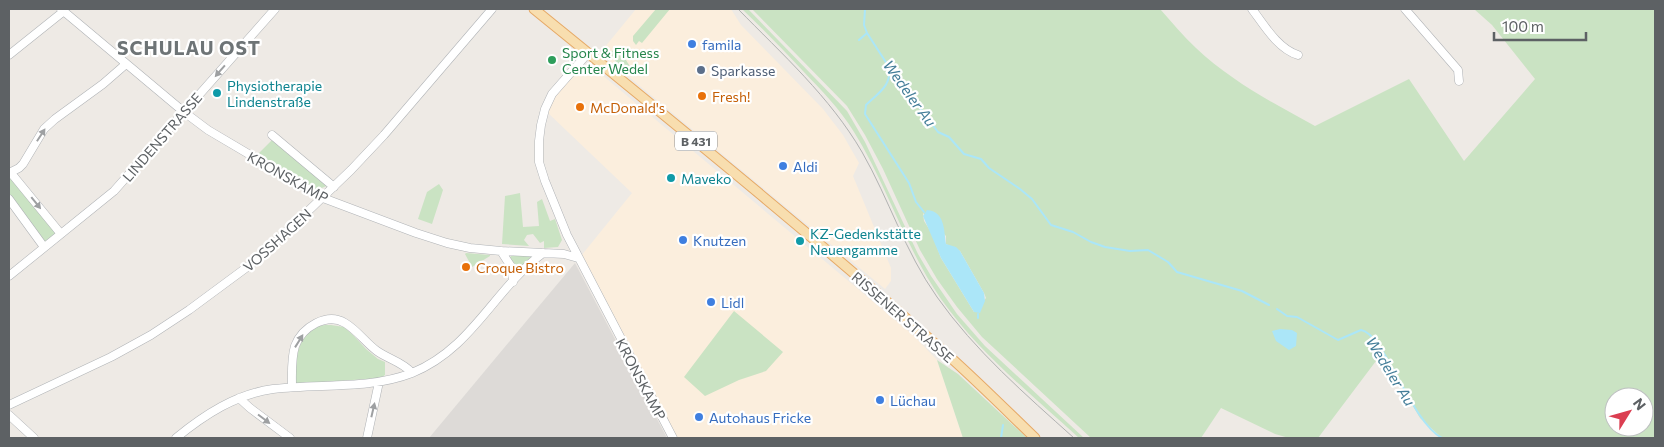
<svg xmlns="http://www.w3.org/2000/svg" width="1664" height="447" font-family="Commissioner,sans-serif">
<rect width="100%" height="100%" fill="#eeeae5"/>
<path fill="#fbeedd" d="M636 9H731L741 25 823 109 843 135 859 163 853 176 891 268V281L885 289 600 53Z
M589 64 913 335 937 360 963 438H677L581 256 632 193 547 112 555 97 581 67Z"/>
<path fill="#dddad7" d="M575 263 667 438H429L529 318Z"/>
<path fill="#cae3c3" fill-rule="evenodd" d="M656 9H670L642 43 639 41 636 45 633 41V36Z
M742 9H748L847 111 865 142 918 254 931 276 957 314 985 346 1084 438H1079C1031 394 979 353 941 299 905 247 887 185 854 132 840 109 821 90 803 71 783 50 763 29 742 9Z
M752 9H1160C1172 22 1183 36 1196 48 1231 81 1273 103 1315 126L1409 79 1464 161 1535 79 1492 25 1474 9H1655V438H1442L1420 418 1382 353 1318 438H1289L1275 434 1221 408 1201 438H1091L982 337 957 307 937 279 920 250 883 169 865 135 847 106ZM923 213 946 236V244L960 251 984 293 986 298 974 312 941 258 931 232 924 221ZM1614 397H1644V427H1614Z
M615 48C624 51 625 62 632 68 618 67 615 61 610 53Z
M273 139 329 185 317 190 258 154Z
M9 173 61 234 44 247 9 199Z
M439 184 443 190 432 224 418 219 427 192Z
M520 193 523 227 539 226 537 202 542 199 550 221 555 219 562 240 558 247 544 248V241L540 243 533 234 527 235 524 240 529 246 502 244 505 196Z
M466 253 490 255V256L472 267 465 254Z
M512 254 533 255 519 270H514L510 258Z
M734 311 783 352 766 371 739 380 705 396 684 377Z
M331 325 344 327 354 336 366 349 378 359 385 362V375L381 378 295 384C294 366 297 335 316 327 320 325 327 325 331 325Z
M937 360 958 374 1027 438H963Z"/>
<path fill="#abe6f8" d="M927 210C945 211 944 231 946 244L956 247 960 251 984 293 985 301 980 313 974 312 941 258 923 216Z
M1280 329 1292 330 1297 333 1296 346 1289 350 1276 341 1272 331Z"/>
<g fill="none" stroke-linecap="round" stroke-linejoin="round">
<path stroke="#abe6f8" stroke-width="2" d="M865 9 864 25 867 33 889 67 909 88 919 107 938 132 949 137 964 154 981 159 989 168 1020 189 1032 199 1051 225 1073 232 1091 242 1105 247 1130 251 1148 250 1168 262 1177 272 1242 291 1269 305
M859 40 867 33
M889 67C892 86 878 93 866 105L865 114 909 183 916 202 924 212
M1277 309 1287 316 1297 317 1338 340 1361 330C1384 333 1411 422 1442 438
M978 314V318
M1001 438 1003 425"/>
<g stroke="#b0b3b6" stroke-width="9">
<path id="minor" d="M61 9 184 112 208 130 323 198 416 233 447 243 470 248 501 251 564 254 578 258
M1252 9C1264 25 1278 49 1298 55
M1405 9 1458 70 1459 81
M588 53 552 94 545 109 541 125 539 141V162L545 181 567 235 673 438
M9 55 64 11
M272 135 334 187
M9 173 19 168 23 164 44 129 55 119 103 84 126 64
M11 173 61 234
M9 199 44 247
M501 251 512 268 513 282
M9 276 114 191 275 9
M292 387C292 373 291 359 295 346 302 327 327 312 345 323 357 330 366 343 377 351 388 359 403 362 412 373
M239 398 250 408 290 438
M9 405 111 357 151 335 189 310 258 259 351 170 384 135 492 9
M9 415 34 438
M176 438C204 415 236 394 273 389 319 383 368 390 412 373 473 348 494 289 543 253
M367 438 379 382"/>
</g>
<g stroke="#e6a966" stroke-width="11">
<path id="major" d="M534 9C674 123 815 237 950 357 979 383 1007 411 1035 438"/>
</g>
<use href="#minor" stroke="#fff" stroke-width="8"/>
<use href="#major" stroke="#f8deaf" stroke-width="9"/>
<path stroke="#b1b2b2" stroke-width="1" d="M738 9C782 54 830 97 862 152 889 199 905 252 937 297 975 351 1025 394 1074 438"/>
</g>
<defs><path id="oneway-solid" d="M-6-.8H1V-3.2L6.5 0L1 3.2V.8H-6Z" transform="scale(1.25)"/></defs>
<g fill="#9ea0a2">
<use href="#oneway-solid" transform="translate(220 71) rotate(131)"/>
<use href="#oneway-solid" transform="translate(41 135) rotate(-57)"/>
<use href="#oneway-solid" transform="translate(36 203) rotate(51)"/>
<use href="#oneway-solid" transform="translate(299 341) rotate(-58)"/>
<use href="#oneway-solid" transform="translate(373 410) rotate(-77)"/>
<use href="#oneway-solid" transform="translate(264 419) rotate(37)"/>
</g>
<g fill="#3f7fe0" stroke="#fff" stroke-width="2">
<circle cx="692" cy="44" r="5"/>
<circle cx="783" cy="166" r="5"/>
<circle cx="683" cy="240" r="5"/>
<circle cx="711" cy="302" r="5"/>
<circle cx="880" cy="400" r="5"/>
<circle cx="699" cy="417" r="5"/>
</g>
<circle fill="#2e9e5b" stroke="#fff" stroke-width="2" cx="552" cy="60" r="5"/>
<circle fill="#5c6f8a" stroke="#fff" stroke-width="2" cx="701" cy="70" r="5"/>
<g fill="#0f9aa8" stroke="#fff" stroke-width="2">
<circle cx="217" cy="93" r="5"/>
<circle cx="671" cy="178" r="5"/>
<circle cx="800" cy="241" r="5"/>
</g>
<g fill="#e8710a" stroke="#fff" stroke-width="2">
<circle cx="702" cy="96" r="5"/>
<circle cx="580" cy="107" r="5"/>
<circle cx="466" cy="267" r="5"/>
</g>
<g text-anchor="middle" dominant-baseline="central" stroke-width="4.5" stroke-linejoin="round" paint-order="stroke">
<rect fill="#fff" stroke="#8e9092" stroke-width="1" x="675" y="131.5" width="42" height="19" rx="4"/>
<g font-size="12" font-weight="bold" fill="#5d6164">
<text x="696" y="141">B 431</text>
</g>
<g font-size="14" fill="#366cbe" stroke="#fff" text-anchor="start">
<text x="702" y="44">famila</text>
<text x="793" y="166">Aldi</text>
<text x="693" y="240">Knutzen</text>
<text x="721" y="302">Lidl</text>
<text x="890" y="400">Lüchau</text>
<text x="709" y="417">Autohaus Fricke</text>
</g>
<g font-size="14" fill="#27864d" stroke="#fff" text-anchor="start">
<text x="562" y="52">Sport &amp; Fitness<tspan x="562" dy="16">Center Wedel</tspan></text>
</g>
<g font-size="14" fill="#4e5e75" stroke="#fff" text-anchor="start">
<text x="711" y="70">Sparkasse</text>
</g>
<g font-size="14" fill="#0d838f" stroke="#fff" text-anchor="start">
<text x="227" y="85">Physiotherapie<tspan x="227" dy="16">Lindenstraße</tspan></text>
<text x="681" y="178">Maveko</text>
<text x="810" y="233">KZ-Gedenkstätte<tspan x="810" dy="16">Neuengamme</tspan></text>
</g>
<g font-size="14" fill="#c56008" stroke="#fff" text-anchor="start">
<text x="712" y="96">Fresh!</text>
<text x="590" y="107">McDonald's</text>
<text x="476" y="267">Croque Bistro</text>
</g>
<g font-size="14" fill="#5d6164" stroke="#fff">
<text transform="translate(162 137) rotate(-49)">LINDENSTRASSE</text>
<text transform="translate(288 177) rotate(29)">KRONSKAMP</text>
<text transform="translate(277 240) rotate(-42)">VOSSHAGEN</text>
<text transform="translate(903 317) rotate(41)">RISSENER STRASSE</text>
<text transform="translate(641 379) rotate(62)">KRONSKAMP</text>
</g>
<g font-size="15" font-style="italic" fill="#437d98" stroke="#fff">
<text transform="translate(910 93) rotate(54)">Wedeler Au</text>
<text transform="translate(1391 371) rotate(58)">Wedeler Au</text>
</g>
<g font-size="19" font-weight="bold" letter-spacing="1" fill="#6e7476" stroke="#fff">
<text x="189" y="47">SCHULAU OST</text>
</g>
</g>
<rect width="1664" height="447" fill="none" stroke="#5d6164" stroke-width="20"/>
<g transform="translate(1629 412) rotate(53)"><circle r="24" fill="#ffffff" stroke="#bec0c1"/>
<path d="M0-4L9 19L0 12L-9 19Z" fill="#db3e51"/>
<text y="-8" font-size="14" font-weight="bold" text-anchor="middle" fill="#5d6164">N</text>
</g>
<path d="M1494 32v8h92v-8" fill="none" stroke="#5d6164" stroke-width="2.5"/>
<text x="1502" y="32" font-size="15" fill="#5d6164" stroke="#ffffff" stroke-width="4" paint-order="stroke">100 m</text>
</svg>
